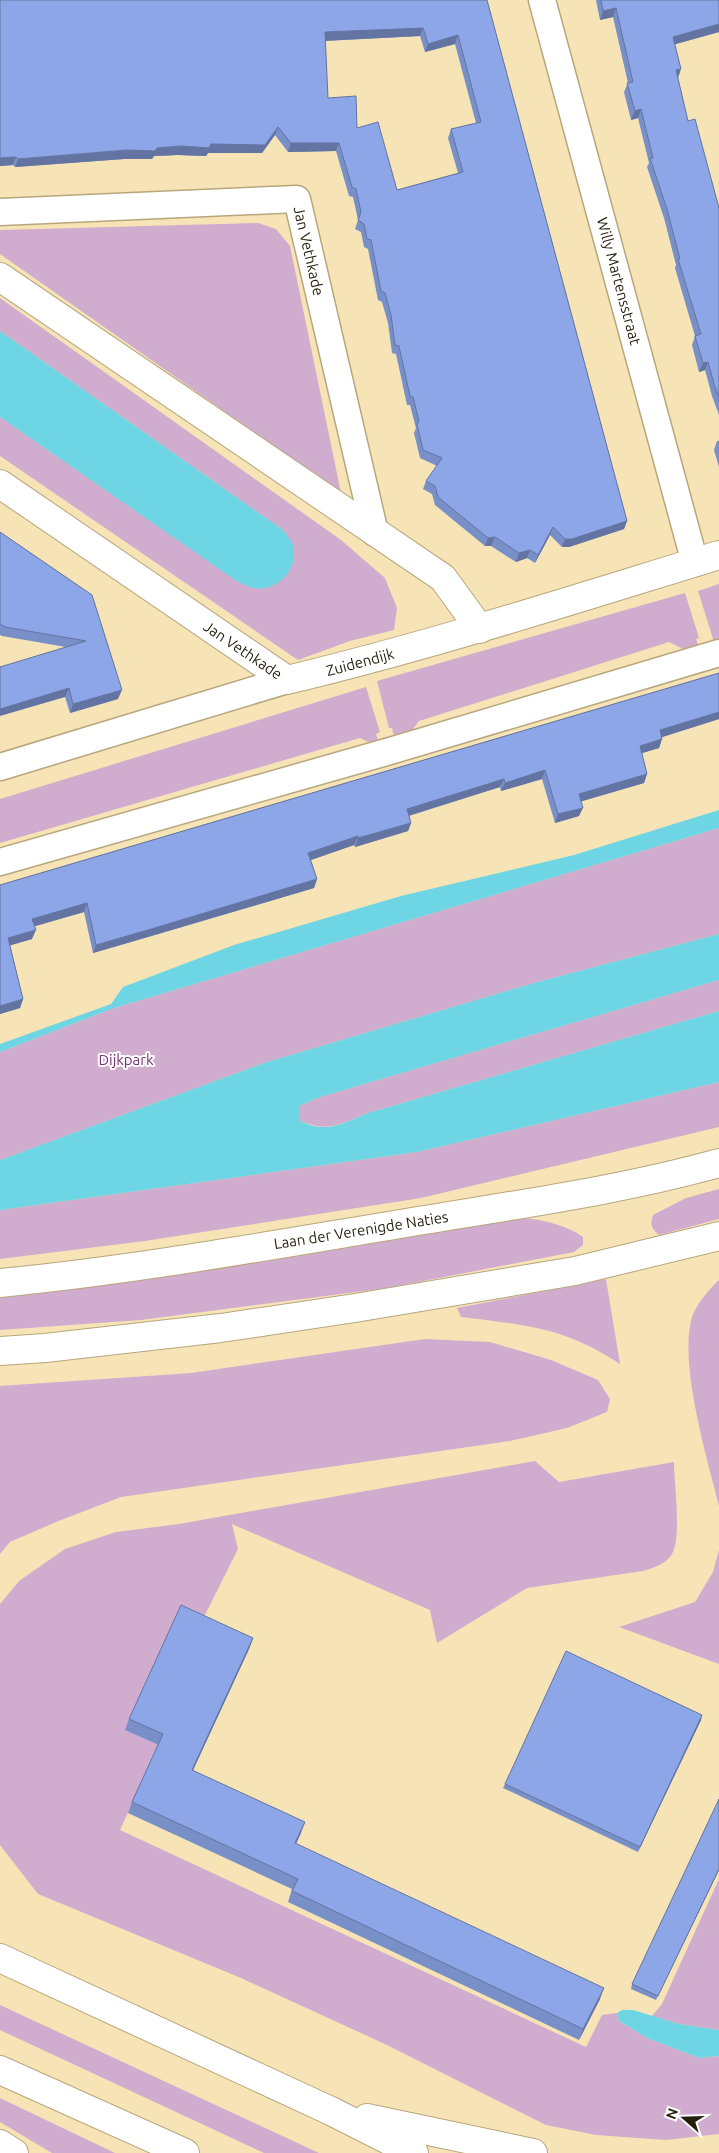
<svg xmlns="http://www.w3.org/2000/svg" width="719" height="2153" font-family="Ubuntu,sans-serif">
<rect width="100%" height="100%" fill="#f6e4b7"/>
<path fill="#d0acce" d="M258 223 276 229 290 246 341 493 0 254V230Z
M0 298 341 540 385 578 397 608 394 630 350 641 298 660 0 456V417L236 580 283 530 0 331Z
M719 584V641L714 642 698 591Z
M685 593 699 638 696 639 699 647 685 650 669 642 419 721 409 734 394 736 392 728H389L377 681Z
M366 687 380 732 376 734 378 741 370 743 360 738 0 843V799Z
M719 828V934L534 983 264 1063 0 1160V1052L114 1008Z
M719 980V1011L368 1113C342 1123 327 1134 299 1120V1106L320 1097Z
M719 1082V1127L421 1198 145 1241 0 1259V1210L417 1152Z
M719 1189V1219L659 1235C651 1228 650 1225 653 1215L686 1198Z
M526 1218C547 1221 566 1225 583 1237V1245L574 1252 387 1288 141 1320 0 1330V1295Z
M606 1279 620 1364C565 1327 525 1325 461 1317L457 1308Z
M719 1280V1506C707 1458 680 1368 691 1321 694 1307 709 1289 719 1280Z
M425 1339 490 1342 551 1360 598 1380 610 1399 607 1412 567 1428 510 1441 121 1497 56 1522 10 1542 0 1554V1386L191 1373Z
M535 1461 559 1482 674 1462C674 1483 682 1537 672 1554 666 1564 653 1568 643 1571L527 1588 437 1643 430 1610 232 1524 238 1549 199 1627 159 1745 120 1830 586 2047 602 2015 617 2013 619 2021 647 2038 699 2058 719 2056V2134L666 2140 596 2135 546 2125 387 2045 241 1978 38 1894 0 1845V1604L19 1581 65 1549 116 1532 179 1524Z
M719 1550V1664L619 1627 695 1602 713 1572Z
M719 1879V2030L679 2024 652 2016 662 2004Z
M0 2005 319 2153H264L0 2030Z
M0 2098 115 2153H52L0 2122Z"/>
<path fill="#6dd5e4" d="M0 331 283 530C286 534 292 541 293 546 299 570 277 592 254 588 248 587 241 583 235 580L0 417Z
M719 810V828L114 1008 0 1052V1044L111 1004 123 987 234 945 401 896 574 855Z
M719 934V980L320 1097 299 1106V1120C326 1135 343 1123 368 1113L719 1011V1082L417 1152 0 1210V1160L264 1063 534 983Z
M622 2010H633L679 2024 719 2030V2056L699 2058 647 2038 619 2021 617 2013Z"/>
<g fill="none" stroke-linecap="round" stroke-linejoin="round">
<g stroke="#b8a67c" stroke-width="29">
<path id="minor" d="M542 0 695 563
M0 212 297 199 375 533
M0 767 287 680
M0 862 390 751 719 653"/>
</g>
<g stroke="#b8a67c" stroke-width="30">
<path id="tertiary" d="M0 277 443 578 480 629
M0 484 287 680C433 645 575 599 719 555"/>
</g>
<g stroke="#b8a67c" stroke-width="30">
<path id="secondary" d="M0 1283C134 1270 267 1246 400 1224 506 1206 615 1192 719 1163
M0 1351 45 1348 221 1328 355 1308 575 1271 719 1236"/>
</g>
<g stroke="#b8a67c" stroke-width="30">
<path id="motorway" d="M0 1958 331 2111 414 2153
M0 2070 185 2153
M367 2118 533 2153
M0 2144 14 2153"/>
</g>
<use href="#minor" stroke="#fff" stroke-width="26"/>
<use href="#tertiary" stroke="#fff" stroke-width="28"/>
<use href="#secondary" stroke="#fff" stroke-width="28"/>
<use href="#motorway" stroke="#fff" stroke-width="28"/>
</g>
<path fill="#798fc7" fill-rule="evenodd" d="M0 0H487L627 521 624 529 569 547H562L550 535 535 563 527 558 516 562 491 546H485L435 505 432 494 423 489 426 481 437 466 420 458 414 433 416 428 410 405H407L396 354 392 353 388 323 382 302 378 300 368 249 364 247 361 232 355 229 358 220 353 197 349 196 336 151 288 152 275 135 262 153H208L206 156 178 155 154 156 152 159H124L15 167 13 165 0 166ZM420 36 425 52 455 44 476 123 451 129 448 138 458 173 397 190 357 128 328 98 325 41Z
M596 0H719V32L675 44 678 78 688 121 719 208V415L712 396 705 370 699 372 692 345 695 336 675 268 676 265 664 218 647 167 649 163 638 118 631 120 624 92 628 83 613 17 600 20Z
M717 441H719V467L714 450Z
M0 532 92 595 118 699 70 713 65 697 66 647 2 636 0 635Z
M719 673V719L662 737V739L659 748 642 753 647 774 644 783 581 801 579 816 555 823 542 779 501 791 500 787 409 816 411 823 408 831 355 847 354 845 311 860 317 879 314 888 145 938 93 953 84 912 34 926 32 939 10 945 23 999 20 1008 0 1014V885Z
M253 1638 249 1649 193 1770 301 1833 296 1844 600 1999 579 2040 288 1902 292 1889 128 1813 132 1802 159 1745 125 1730 129 1719Z
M701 1720 638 1852 503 1788 505 1784Z
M719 1870 656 2000 631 1989 632 1984Z"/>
<path fill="#6374a2" d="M616 8 613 17 600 20 603 11Z
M719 24V32L669 46 673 37Z
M423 28 420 36 321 41 325 32Z
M458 35 455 44 425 52 428 44Z
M681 69 678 78 676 70Z
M641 109 638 118 631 120 635 111Z
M278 127 275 135 262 153H208L206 156 178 155 154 156 152 159H124L15 167 18 159 157 148 211 144Z
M291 143H339L336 151 288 152Z
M16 157 13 165 0 166V158Z
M708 362 705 370 699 372 703 363Z
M627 521 624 529 569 547H562L565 539Z
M553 527 550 535 535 563 538 555Z
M495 537 491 546H485L488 538Z
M530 550 527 558 516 562 519 553Z
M69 688 65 697 0 716V709Z
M122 690 118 699 70 713 73 704Z
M719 712V719L656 739 660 730Z
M662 739 659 748 636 755 640 746Z
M545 770 542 779 501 791 505 783Z
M647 774 644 783 576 803 579 794Z
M504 779 500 787 404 817 407 809Z
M583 808 579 816 555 823 558 814Z
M411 823 408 831 355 847 358 838Z
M358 836 354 845 305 862 308 853Z
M317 879 314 888 93 953 96 945Z
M87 903 84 912 29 928 32 919Z
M36 930 32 939 5 947 8 938Z
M23 999 20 1008 0 1014V1006Z
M253 1638 249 1649 188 1781 192 1770Z
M702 1715 701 1720 638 1852 640 1847Z
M305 1822 301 1833 291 1854 295 1843Z
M719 1869V1870L656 2000 658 1996Z
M604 1988 600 1999 579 2040 583 2029Z"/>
<path fill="#8da6e7" stroke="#6374a2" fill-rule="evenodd" d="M0 0H487L627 521 572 539H565L553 527 538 555 530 550 519 553 495 537 488 538 438 497 435 486 426 481 442 458 423 450 417 424 419 421 413 397 410 396 399 346 395 345 391 315 385 293 381 291 371 240 367 239 364 224 358 220 361 212 356 189 352 187 339 143H291L278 127 265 145 211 144 209 148 181 146 157 148 155 151 127 150 18 159 16 157 0 158ZM423 28 428 44 458 35 481 122 451 129 463 172 397 190 378 122 357 128 356 96 328 98 325 32Z
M601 0H719V24L673 37 681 69 676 70 688 121 695 119 719 208V397L715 387 708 362 703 363 695 336 701 334 678 259H680L667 209 650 158H653L641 109 635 111 627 83 633 82 616 8 603 11Z
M0 532 92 595 122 690 73 704 69 688 0 709V667L86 641 5 627 0 624Z
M719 673V712L660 730 662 739 640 746 647 774 579 794 583 808 558 814 545 770 505 783 504 779 407 809 411 823 358 838V836L308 853 317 879 148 930 96 945 87 903 32 919 36 930 8 938 23 999 0 1006V885Z
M181 1605 253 1638 192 1770 305 1822 295 1843 604 1988 583 2029 292 1891 298 1879 132 1802 163 1734 129 1719Z
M566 1651 702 1715 640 1847 505 1784Z
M719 1799V1869L658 1996 632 1984Z"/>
<g text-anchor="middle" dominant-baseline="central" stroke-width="4" stroke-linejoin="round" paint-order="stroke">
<g font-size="15" fill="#251e0d" stroke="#fff">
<text transform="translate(309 251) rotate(77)">Jan Vethkade</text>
<text transform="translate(619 281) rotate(75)">Willy Martensstraat</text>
<text transform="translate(243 650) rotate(34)">Jan Vethkade</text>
<text transform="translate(360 662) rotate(-15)">Zuidendijk</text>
<text transform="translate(361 1230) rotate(-9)">Laan der Verenigde Naties</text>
</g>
<g font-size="15" fill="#763375" stroke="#fff">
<text x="126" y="1059">Dijkpark</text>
</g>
</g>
<g transform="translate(684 2118) rotate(290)" stroke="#ffffff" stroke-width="4" paint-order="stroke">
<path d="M0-4L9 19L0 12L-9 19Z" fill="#251e0d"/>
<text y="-8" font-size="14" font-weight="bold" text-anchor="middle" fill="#251e0d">N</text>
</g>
</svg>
